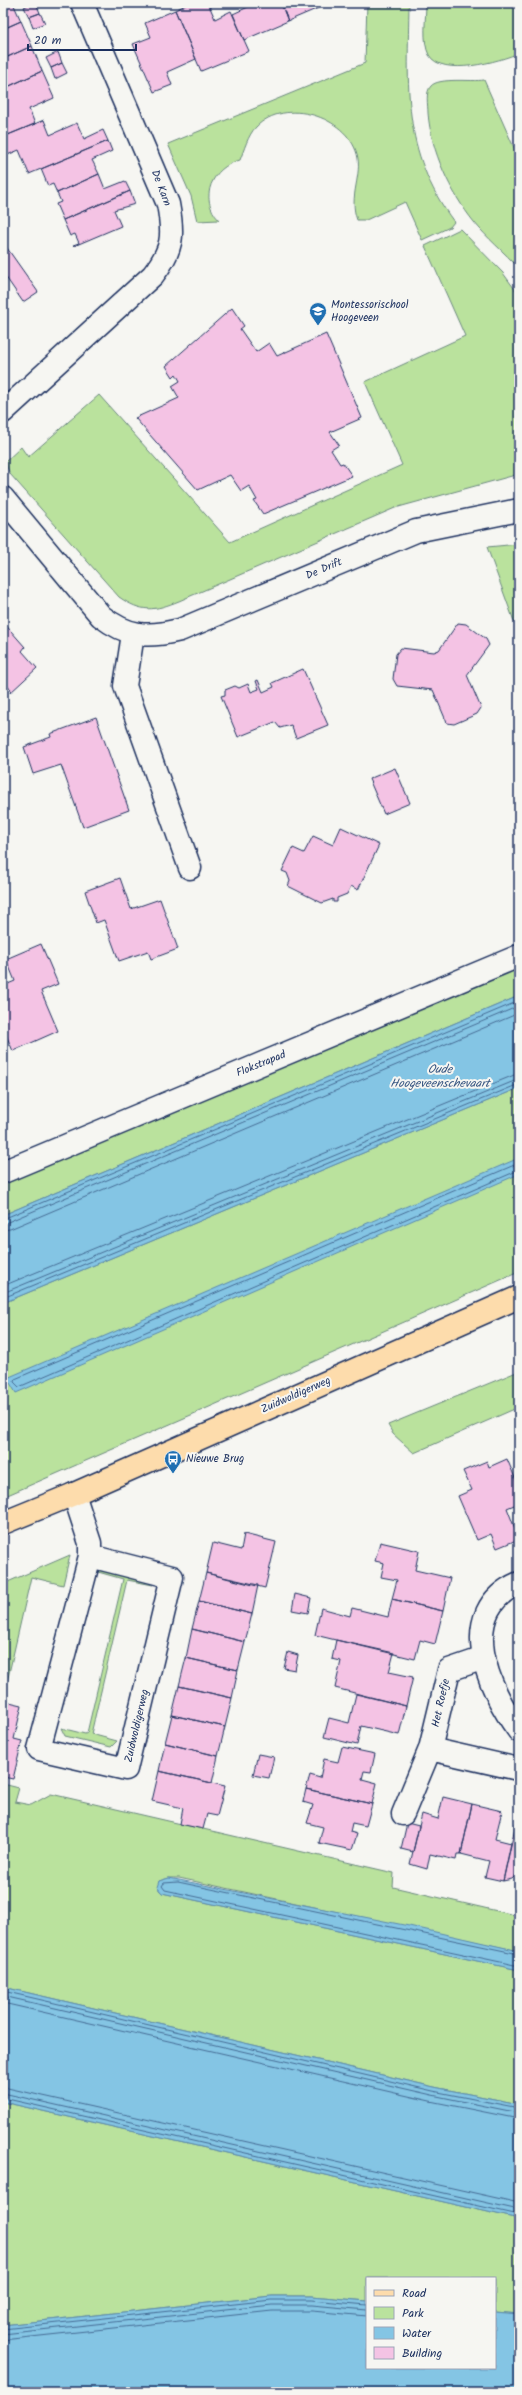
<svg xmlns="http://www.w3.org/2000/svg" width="522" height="2395" font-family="Kalam,sans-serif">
<rect width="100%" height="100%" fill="#f6f6f2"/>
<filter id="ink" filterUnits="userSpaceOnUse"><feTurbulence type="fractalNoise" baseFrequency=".025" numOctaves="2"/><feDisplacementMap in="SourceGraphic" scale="8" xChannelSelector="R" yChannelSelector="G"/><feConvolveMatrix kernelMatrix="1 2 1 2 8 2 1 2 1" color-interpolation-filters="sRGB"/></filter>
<g filter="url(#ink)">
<path fill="#bae29d" stroke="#6a887e" d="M367 3H409C408 87 401 150 454 222L450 227 422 240 405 202 366 220H357C348 196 363 175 357 154 346 116 285 97 256 127 248 135 244 150 240 160 212 167 198 198 219 220L197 221 191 196 168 144 365 63Z
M426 3H519V53C500 61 442 78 429 55 422 42 426 18 426 3Z
M484 80 519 159V268C504 252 487 238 474 222 450 192 431 151 428 113 428 105 425 92 431 86 439 77 472 82 484 80Z
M460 229 503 273 519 295V474L395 508 179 601C154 611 142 613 119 597L10 474 5 462 21 447 28 457 99 395 230 542 402 465 365 382 465 336 425 246Z
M519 544V635L487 547Z
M519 968V996L3 1215V1184Z
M519 1088V1272L3 1497V1303Z
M519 1371V1407L414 1453 393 1434 388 1425Z
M70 1555 63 1585 31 1577 7 1682 5 1681 3 1584Z
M99 1569 154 1581 153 1585 127 1580 91 1734 117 1741 111 1747 65 1736 61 1728 85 1734 87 1733 123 1579 98 1572Z
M3 1784 19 1788 15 1802 31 1805 51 1794 394 1873 393 1887 519 1916V1951L179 1878H169L159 1881V1890L162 1893 519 1970V2104L434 2087 3 1987Z
M3 2102 519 2219V2314L495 2312V2278H367V2301L312 2296H272L3 2325Z"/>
<path fill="#84c5e4" stroke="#5a89ae" d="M519 996V1088L3 1303V1215Z
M519 1158V1174L16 1393 7 1378Z
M169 1878 409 1926 519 1951V1970L162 1893 157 1887 159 1881Z
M3 1987 434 2087 519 2104V2219L3 2102Z
M272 2296H312L367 2301V2368H495V2312L519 2314V2392H3V2325Z"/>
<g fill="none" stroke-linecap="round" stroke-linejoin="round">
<path stroke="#456b94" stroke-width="1" d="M519 1163 15 1379 14 1382 19 1387 519 1170
M3 1219 519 1001
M3 1224 519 1006
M3 1230 10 1229 519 1013
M3 1286 519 1073
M3 1293 519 1079
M3 1298 519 1084
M519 1954 178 1882 164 1883 162 1886 165 1890 519 1966
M3 1991 433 2091 519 2108
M3 1996 432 2095 519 2113
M3 2003 430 2101 519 2119
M3 2087 519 2203
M3 2093 519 2210
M3 2098 519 2215
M3 2329 272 2300H312L367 2305
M3 2334 272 2305H312L367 2310
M3 2340 272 2311H312L367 2316"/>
</g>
<path fill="#f4c3e4" stroke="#1b2f5e" d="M3 3H13L21 21 3 29Z
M33 3H36L40 13 29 17 24 7Z
M190 3H208L215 19 231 11 249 51 201 71 175 10Z
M246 3H281L288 21 244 40 233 14 248 7Z
M281 3H330L288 21Z
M175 10 196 59 167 72 172 85 154 92 133 44 151 37 145 23Z
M40 13 45 23 33 28 29 17Z
M21 21 32 46 3 59V29Z
M32 46 42 71 3 89V59Z
M58 52 62 63 51 68 46 58Z
M62 63 67 73 55 79 51 68Z
M42 71 54 98 29 109 35 124 3 137V89Z
M44 120 50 135 77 123 84 139 103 130 108 141 29 174 19 150 5 156 3 137Z
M108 141 112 151 92 160 99 174 57 193 53 184 48 186 41 169Z
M99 174 105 189 125 181 130 191 63 220 56 204 61 202 57 193Z
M130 191 135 204 114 210 121 226 74 246 73 245 79 243 75 234 70 236 63 220Z
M7 248 38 292 23 302 3 273V250Z
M232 308 244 326 240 329 256 352 269 343 277 356 326 334 362 418 330 432 339 445 331 450 340 464 343 463 352 476 263 514 254 501 257 500 249 486 241 491 230 475 198 490 135 418 179 398 172 386 180 381 176 374 173 377 166 366Z
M3 622 25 647 22 651 37 668 10 693 11 690 3 681Z
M458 623 466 624 486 639 489 645 467 675 481 708 477 714 454 724 447 723 433 690 397 686 393 679 396 654 401 648 434 652 439 650Z
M303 669 328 725 296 738 291 725 280 728 275 722 238 737 221 696 225 695V690L235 686 239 688 248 684 251 692 259 689 256 681 258 680 263 692 274 687 272 683Z
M96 717 129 810 83 827 61 765 33 774 24 747 51 737 50 734Z
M395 768 410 803 384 814 369 779Z
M341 827 379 845 358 890 351 886 347 894 337 898V902H333V899L322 903 288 886 290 881 287 873 282 871 293 848 304 853 313 836 333 845Z
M120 878 131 909 160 899 178 949 151 959 148 951 119 961 104 920 96 923 85 891Z
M41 944 58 984 41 991 58 1031 13 1051 3 1028V986L15 981 6 959Z
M507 1459 519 1487V1503L507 1508 519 1539 497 1548 491 1534 477 1540 458 1496 472 1490 463 1471 487 1461 489 1467Z
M244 1534 276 1542 265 1588 206 1573 213 1543 241 1550Z
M380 1542 419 1551 415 1570 450 1578 443 1611 392 1599 397 1580 381 1577 384 1563 375 1561Z
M206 1573 258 1585 252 1614 199 1601Z
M295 1594 311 1598 308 1613 292 1610Z
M392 1599 443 1611 435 1644 420 1640 415 1659 315 1635 321 1608 350 1616 352 1608 388 1617Z
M199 1601 252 1614 245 1642 192 1629Z
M192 1629 245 1642 238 1670 186 1658Z
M336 1640 394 1653 389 1672 413 1677 406 1706 335 1688 341 1661 332 1659Z
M288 1652 298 1655 295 1670 284 1668Z
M186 1658 238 1670 232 1698 179 1686Z
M179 1686 232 1698 225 1727 172 1715Z
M356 1694 406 1706 399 1735 361 1726 357 1745 324 1737 329 1718 349 1723Z
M3 1697 5 1701 22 1705 14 1739 22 1741 13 1779 3 1777Z
M172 1715 225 1727 218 1756 165 1743Z
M165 1743 218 1756 212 1783 159 1771Z
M342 1747 375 1754 371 1772 364 1771 362 1779 377 1783 372 1804 306 1789 310 1775 320 1778 324 1759 338 1762Z
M258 1754 274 1757 269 1778 253 1775Z
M159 1771 225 1786 217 1816 207 1814 203 1829 180 1824 183 1808 152 1801Z
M306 1789 372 1804 366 1826 352 1823 350 1832 357 1834 352 1850 319 1843 323 1827 307 1823 313 1805 303 1802Z
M443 1797 472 1804 461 1854H457L456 1860 430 1854 427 1869 410 1864 422 1814 438 1819Z
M472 1804 502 1811 495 1839 511 1843 503 1881 485 1877 489 1861 461 1854Z
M407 1823 419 1826 413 1852 401 1849Z
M516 1823 515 1830 519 1831V1872L512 1879 503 1881Z"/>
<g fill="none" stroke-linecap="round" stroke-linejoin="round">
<g stroke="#1b2f5e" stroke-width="25">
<path id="minor" d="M3 412 153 275C173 249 174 236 168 204L82 3
M3 498 101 616C128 637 147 638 180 630L416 531 519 510
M133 634 125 686 190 868
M3 1172 519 956
M74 1494 90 1543V1556L39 1749 126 1769 172 1577 90 1556
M519 1583C454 1611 488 1690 519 1731
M430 1749 518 1769 519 1768
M403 1814 430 1749 449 1670 484 1658"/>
</g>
<g stroke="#1b2f5e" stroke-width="25">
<path id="major" d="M3 1523 74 1494 519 1297"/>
</g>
<use href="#minor" stroke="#f6f6f2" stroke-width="22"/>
<use href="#major" stroke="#fddcac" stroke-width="22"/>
</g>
</g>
<defs>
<g id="school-pin" transform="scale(0.9)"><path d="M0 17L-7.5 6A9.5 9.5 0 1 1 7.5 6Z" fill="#1f6fb2" stroke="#f6f6f2"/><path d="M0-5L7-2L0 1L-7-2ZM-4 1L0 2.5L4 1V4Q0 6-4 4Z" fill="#fff"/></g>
<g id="bus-pin" transform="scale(0.9)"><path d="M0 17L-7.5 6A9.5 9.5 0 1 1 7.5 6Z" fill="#1f6fb2" stroke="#f6f6f2"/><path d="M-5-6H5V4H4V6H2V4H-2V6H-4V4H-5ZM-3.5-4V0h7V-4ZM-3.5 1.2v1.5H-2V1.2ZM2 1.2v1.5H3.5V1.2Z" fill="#fff"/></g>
</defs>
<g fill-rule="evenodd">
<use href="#school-pin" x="318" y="311"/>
<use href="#bus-pin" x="173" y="1459"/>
</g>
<g text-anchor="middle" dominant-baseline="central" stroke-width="4" stroke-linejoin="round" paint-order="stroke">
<g font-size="11" fill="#1b2f5e" stroke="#f6f6f2">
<text transform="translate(161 188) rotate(69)">De Karn</text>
<text transform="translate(324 569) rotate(-23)">De Drift</text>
<text transform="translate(261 1064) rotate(-22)">Flokstrapad</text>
<text transform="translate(296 1395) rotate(-24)">Zuidwoldigerweg</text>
<text transform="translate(441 1703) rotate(-77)">Het Roefje</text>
<text transform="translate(137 1726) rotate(-77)">Zuidwoldigerweg</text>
</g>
<g font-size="11" fill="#1b2f5e" stroke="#f6f6f2" text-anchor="start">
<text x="331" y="305">Montessorischool<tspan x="331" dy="13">Hoogeveen</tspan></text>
<text x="186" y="1459">Nieuwe Brug</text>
</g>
<g font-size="12" font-style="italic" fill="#355480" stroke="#f6f6f2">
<text x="440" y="1069">Oude<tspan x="440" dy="14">Hoogeveenschevaart</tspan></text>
</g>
</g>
<rect width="522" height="2395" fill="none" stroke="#f6f6f2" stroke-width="16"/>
<rect x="8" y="8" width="506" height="2379" fill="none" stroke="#1b2f5e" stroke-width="1.5" filter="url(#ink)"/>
<rect x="366" y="2277" width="130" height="92" fill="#f6f6f2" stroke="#9ea6b7"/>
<rect x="374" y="2290" width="20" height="6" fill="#fddcac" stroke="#9ea6b7"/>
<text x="402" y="2297" font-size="12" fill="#1b2f5e">Road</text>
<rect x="374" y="2307" width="20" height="12" fill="#bae29d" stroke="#9ea6b7"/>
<text x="402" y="2317" font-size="12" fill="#1b2f5e">Park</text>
<rect x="374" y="2327" width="20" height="12" fill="#84c5e4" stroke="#9ea6b7"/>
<text x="402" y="2337" font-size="12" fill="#1b2f5e">Water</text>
<rect x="374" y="2347" width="20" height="12" fill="#f4c3e4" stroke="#9ea6b7"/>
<text x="402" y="2357" font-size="12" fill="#1b2f5e">Building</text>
<path d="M28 44v6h108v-6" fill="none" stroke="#1b2f5e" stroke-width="2"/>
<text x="34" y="44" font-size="12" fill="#1b2f5e" stroke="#f6f6f2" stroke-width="3" paint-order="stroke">20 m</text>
</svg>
